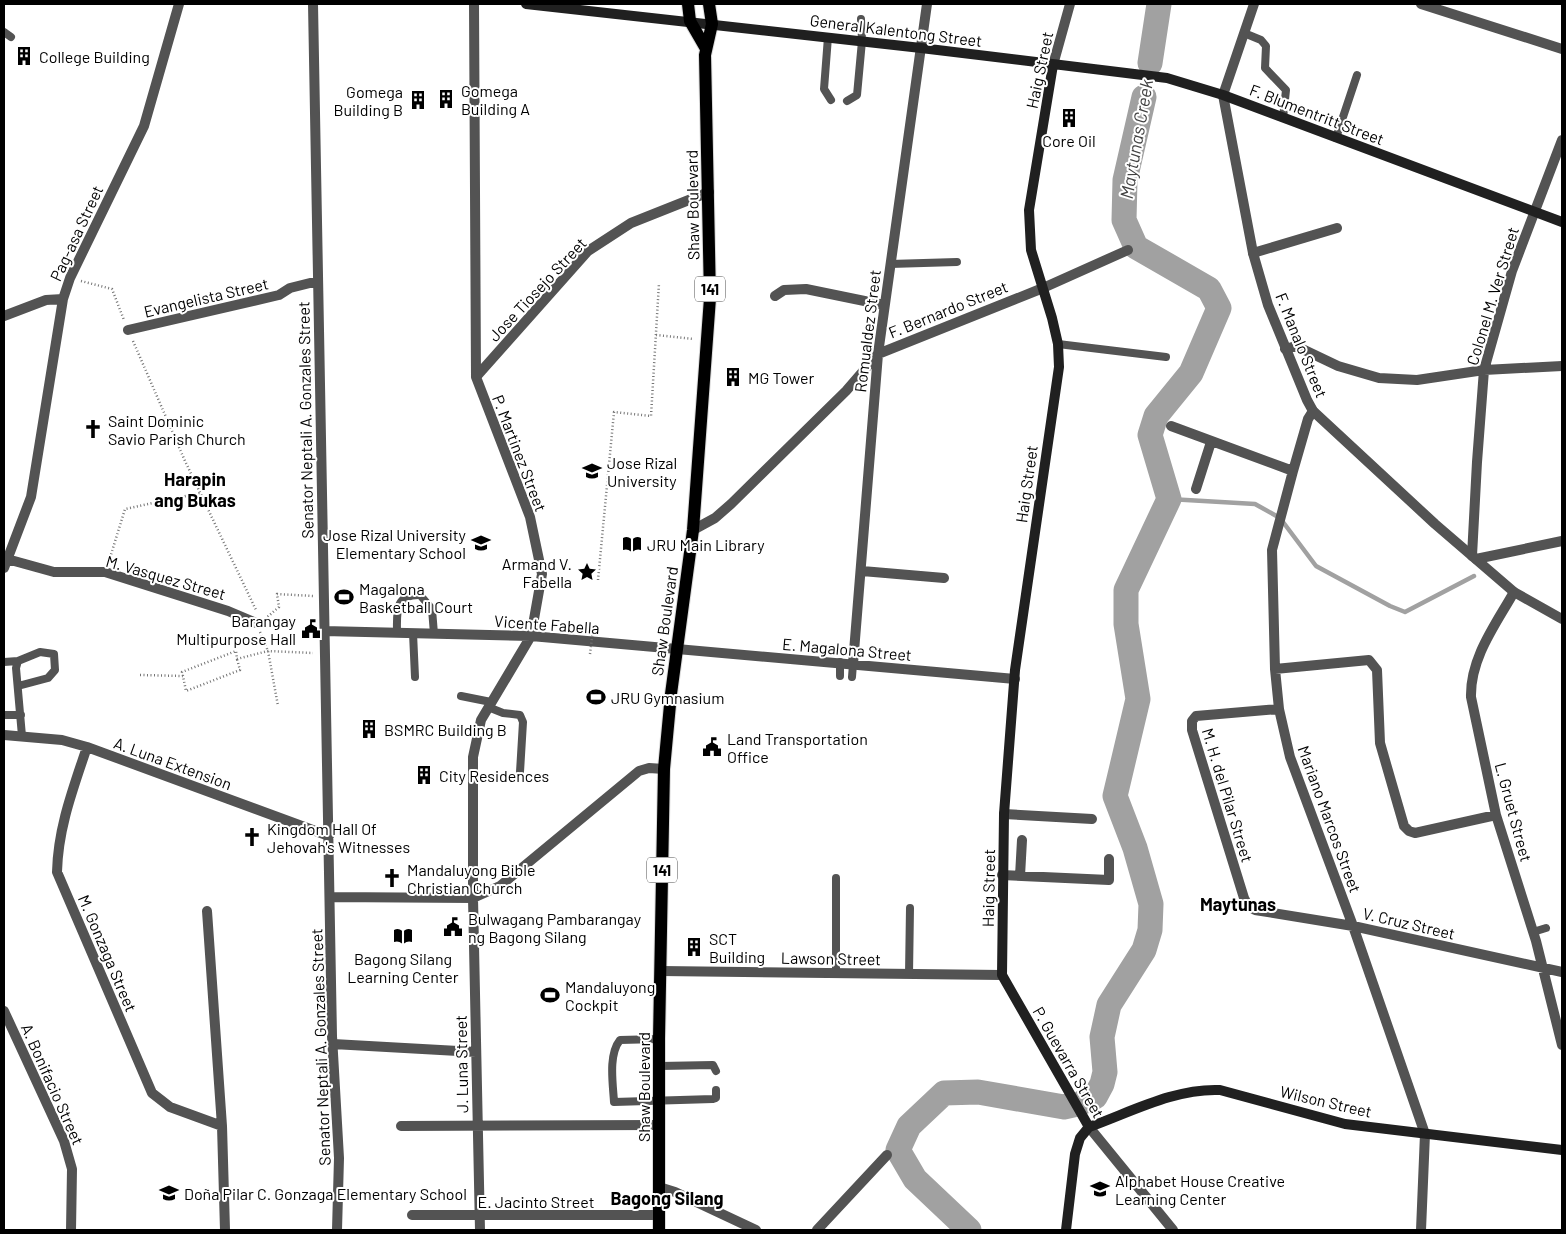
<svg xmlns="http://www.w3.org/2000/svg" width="1566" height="1234" font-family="Barlow,sans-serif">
<rect width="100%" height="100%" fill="#fff"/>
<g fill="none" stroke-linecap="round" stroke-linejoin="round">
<path stroke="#a1a1a1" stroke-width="4.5" d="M1144 97 1150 63
M1169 499 1255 504 1280 518 1316 566 1390 606 1405 612 1474 576"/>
<path stroke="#a1a1a1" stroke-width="25" d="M1150 63 1159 4
M1083 1102 1095 1097 1102 1084 1105 1072 1102 1037 1109 1005 1144 950 1150 930 1151 904 1135 848 1115 796 1138 699 1126 624V590L1169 499 1150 435 1156 416 1191 373 1219 308 1209 289 1136 247 1124 220 1125 180 1144 97
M969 1230 915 1179 898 1150 909 1126 944 1093 978 1092 1064 1107 1073 1105"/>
<g stroke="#dbdbdb" stroke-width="14">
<path id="primary" d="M688 4 690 21 705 47
M659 1230V1039L664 769 671 694 693 530 710 298 705 55 712 24 709 4"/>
</g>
<path stroke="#757575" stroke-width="2.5" stroke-dasharray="1 2.5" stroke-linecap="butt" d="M81 281 112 289 124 320
M656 335 694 339
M133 341 185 461 256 610
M109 561 125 509 200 493
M598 580 614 412 651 416 659 283
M265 619 279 607 277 594 313 596
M260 632 268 651 278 706
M140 675 183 676 186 691 240 670 237 659
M183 676 182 672 236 651 237 659 268 651 313 653"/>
<path stroke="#535353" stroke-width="8" d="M4 32 11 37
M1244 33 1261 40 1266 46 1265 68 1286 90 1283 118
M828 37 824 89 831 100
M847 101 857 95 862 41 861 19
M1336 138 1357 75
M890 264 957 262
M1058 344 1166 357
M397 633C397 613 394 594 420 595L432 609 434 634
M413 633 415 677
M4 662 18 661
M840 662V676
M852 677 853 664
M18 686 48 678 55 670 54 654 40 652 18 661 16 668 22 736
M461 696 491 702
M488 707 503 713 520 715 523 722 520 772
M4 715H21
M836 878V973
M1533 932 1546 928
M909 974 910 908
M659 1039 620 1040C608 1055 613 1084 614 1102L713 1099 716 1098V1090
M660 1066 713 1065 716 1071"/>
<path stroke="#535353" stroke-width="10" d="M105 572 228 611 256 623"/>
<path stroke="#535353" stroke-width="10" d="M313 4 332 1036 339 1158 337 1230
M474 4 476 377 530 517 542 574 531 636 481 720 473 757V898L480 1230
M1421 4 1562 49
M1053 65 1070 4
M1253 253 1337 228
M775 296 784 290 806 289 884 305
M4 316 46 300 63 299
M128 330 279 295 290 288 318 281
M1285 349 1296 346 1338 366 1379 378 1417 380 1484 370 1562 366
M476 377 588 251 631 223 709 192
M1313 411 1308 419 1293 471 1272 550 1275 669 1279 709 1290 757 1353 926 1425 1134 1421 1230
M1171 426 1293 471
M1196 489 1211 442
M693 530 715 518 731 504 846 391 878 354 1043 288 1128 250
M1472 556 1477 462 1484 370 1512 271 1562 140
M7 559 54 572H105
M1476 559 1562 541
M4 568 31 497 63 299 70 278 144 126 179 4
M862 571 944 578
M1514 592C1496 624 1470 658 1471 697L1496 815 1536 941 1562 1045
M324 631 531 636 1015 679
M853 664 878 354 927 4
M1275 669 1369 660 1377 670 1380 743 1404 826 1409 831 1415 833 1496 815
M1279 709 1196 716 1192 721V730L1244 898 1248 906 1255 910 1353 926 1562 972
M4 735 62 740 87 747 329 836
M87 747C73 789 58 828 57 872L152 1093 170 1107 222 1126
M1004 814 1092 819
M1002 875 1109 880V859
M1020 876 1022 840
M330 897 473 898 500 886 639 771 649 768 664 769
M207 911 222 1126 225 1230
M661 971 1002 975
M4 1011 64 1141 72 1169 71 1230
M333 1044 476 1052
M401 1126 659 1125
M412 1215H660
M817 1230 887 1155"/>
<path stroke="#535353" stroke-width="10" d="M1254 4 1223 95 1253 253 1268 305 1307 400 1313 411 1435 524 1514 592 1562 619
M1089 1127 1173 1230
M659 1187 675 1192 756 1230"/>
<path stroke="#202020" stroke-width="10" d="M526 4 921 48 1167 78 1223 95 1562 222
M1053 65 1029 210 1031 250 1052 318 1058 344 1059 367 1015 670 1004 814 1002 975 1089 1127
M1066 1230 1075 1154 1080 1138 1089 1127C1131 1112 1175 1088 1220 1090L1345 1124 1562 1150"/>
<use href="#primary" stroke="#000" stroke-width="12"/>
<path stroke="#757575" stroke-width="2.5" stroke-dasharray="1 2.5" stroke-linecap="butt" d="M590 654 593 629"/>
</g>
<defs>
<g id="building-bare" transform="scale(1.5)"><path d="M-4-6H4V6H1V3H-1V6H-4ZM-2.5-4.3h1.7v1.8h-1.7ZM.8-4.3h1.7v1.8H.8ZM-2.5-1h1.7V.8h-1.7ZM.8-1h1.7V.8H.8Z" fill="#000" stroke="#fff" stroke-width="2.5" paint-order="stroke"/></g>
<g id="church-bare" transform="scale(1.5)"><path d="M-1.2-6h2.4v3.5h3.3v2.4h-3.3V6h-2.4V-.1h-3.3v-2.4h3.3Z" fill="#000" stroke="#fff" stroke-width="2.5" paint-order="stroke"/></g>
<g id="university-bare" transform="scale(1.5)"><path d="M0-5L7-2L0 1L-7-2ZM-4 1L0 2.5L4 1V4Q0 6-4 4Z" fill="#000" stroke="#fff" stroke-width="2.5" paint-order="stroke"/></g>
<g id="school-bare" transform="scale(1.5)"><path d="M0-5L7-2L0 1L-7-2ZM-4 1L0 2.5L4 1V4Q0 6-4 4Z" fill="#000" stroke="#fff" stroke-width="2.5" paint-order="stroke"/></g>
<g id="library-bare" transform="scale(1.5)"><path d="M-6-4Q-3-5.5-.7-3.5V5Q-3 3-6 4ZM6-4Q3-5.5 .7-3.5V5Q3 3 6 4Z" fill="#000" stroke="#fff" stroke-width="2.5" paint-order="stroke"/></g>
<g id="sight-bare" transform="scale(1.5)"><path d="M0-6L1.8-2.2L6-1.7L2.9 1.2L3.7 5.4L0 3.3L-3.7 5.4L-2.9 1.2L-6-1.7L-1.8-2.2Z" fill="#000" stroke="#fff" stroke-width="2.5" paint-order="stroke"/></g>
<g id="stadium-bare" transform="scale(1.5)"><path d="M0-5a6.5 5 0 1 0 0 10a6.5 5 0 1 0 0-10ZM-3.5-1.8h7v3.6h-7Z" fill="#000" stroke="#fff" stroke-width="2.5" paint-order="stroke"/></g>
<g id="civic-bare" transform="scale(1.5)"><path d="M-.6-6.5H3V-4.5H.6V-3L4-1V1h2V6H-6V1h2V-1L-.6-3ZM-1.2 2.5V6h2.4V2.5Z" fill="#000" stroke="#fff" stroke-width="2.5" paint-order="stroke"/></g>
</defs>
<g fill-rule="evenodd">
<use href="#building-bare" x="24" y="56"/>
<use href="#building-bare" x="446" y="99"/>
<use href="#building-bare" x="418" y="100"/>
<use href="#building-bare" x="1069" y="118"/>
<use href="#building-bare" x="733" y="377"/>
<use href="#church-bare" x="93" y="429"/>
<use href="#university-bare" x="592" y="471"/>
<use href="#school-bare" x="481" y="543"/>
<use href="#library-bare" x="632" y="544"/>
<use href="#sight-bare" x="587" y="572"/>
<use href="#stadium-bare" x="344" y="597"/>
<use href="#civic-bare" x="311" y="629"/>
<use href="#stadium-bare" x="596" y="697"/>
<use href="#building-bare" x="369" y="729"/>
<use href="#civic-bare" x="712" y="747"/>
<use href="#building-bare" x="424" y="775"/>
<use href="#church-bare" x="252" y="837"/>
<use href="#church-bare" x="392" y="878"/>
<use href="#civic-bare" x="453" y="927"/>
<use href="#library-bare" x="403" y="936"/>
<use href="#building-bare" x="694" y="947"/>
<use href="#stadium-bare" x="550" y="995"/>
<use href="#school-bare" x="1100" y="1189"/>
<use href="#school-bare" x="169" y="1193"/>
</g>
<g text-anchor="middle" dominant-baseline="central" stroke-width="4" stroke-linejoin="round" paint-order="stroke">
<g fill="#fff" stroke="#4c4c4c" stroke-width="1">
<rect x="695" y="276.5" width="30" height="25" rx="4"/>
<rect x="647" y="857.5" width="30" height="25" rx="4"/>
</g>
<g font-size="15" font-weight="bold" fill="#000">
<text x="710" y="289">141</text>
<text x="662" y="870">141</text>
</g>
<g font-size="16" fill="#000" stroke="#fff">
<text transform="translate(896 30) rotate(7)">General Kalentong Street</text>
<text transform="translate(1039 70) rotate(-78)">Haig Street</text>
<text transform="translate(1317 114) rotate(21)">F. Blumentritt Street</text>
<text transform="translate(692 205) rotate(-91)">Shaw Boulevard</text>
<text transform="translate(76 233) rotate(-65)">Pag-asa Street</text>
<text transform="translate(537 289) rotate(-47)">Jose Tiosejo Street</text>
<text transform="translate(1492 296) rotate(-73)">Colonel M. Ver Street</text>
<text transform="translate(206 297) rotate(-13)">Evangelista Street</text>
<text transform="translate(948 309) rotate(-22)">F. Bernardo Street</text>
<text transform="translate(867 331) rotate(-83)">Romualdez Street</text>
<text transform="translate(1302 345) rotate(68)">F. Manalo Street</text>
<text transform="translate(305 420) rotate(-91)">Senator Neptali A. Gonzales Street</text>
<text transform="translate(520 453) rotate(69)">P. Martinez Street</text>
<text transform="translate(1026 484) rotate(-82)">Haig Street</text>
<text transform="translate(166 577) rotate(16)">M. Vasquez Street</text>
<text transform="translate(664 621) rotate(-82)">Shaw Boulevard</text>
<text transform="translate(547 624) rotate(4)">Vicente Fabella</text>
<text transform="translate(847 649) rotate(5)">E. Magalona Street</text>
<text transform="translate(173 763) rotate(20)">A. Luna Extension</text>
<text transform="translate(1228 795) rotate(73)">M. H. del Pilar Street</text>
<text transform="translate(1514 812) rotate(75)">L. Gruet Street</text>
<text transform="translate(1330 819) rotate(70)">Mariano Marcos Street</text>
<text transform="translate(988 888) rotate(-89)">Haig Street</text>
<text transform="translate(1409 923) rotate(13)">V. Cruz Street</text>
<text transform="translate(108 953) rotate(67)">M. Gonzaga Street</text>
<text transform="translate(831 958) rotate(1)">Lawson Street</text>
<text transform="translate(320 1047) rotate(-92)">Senator Neptali A. Gonzales Street</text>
<text transform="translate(1069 1062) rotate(60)">P. Guevarra Street</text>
<text transform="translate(461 1064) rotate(-91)">J. Luna Street</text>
<text transform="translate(53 1084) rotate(66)">A. Bonifacio Street</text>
<text transform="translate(643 1087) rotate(-90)">Shaw Boulevard</text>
<text transform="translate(1326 1101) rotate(13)">Wilson Street</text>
<text x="536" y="1201">E. Jacinto Street</text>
</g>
<g font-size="16" fill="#000" stroke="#fff" text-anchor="start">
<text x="39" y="56">College Building</text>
<text x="461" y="90">Gomega<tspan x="461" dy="18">Building A</tspan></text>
<text x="403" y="91" text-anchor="end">Gomega<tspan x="403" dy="18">Building B</tspan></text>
<text x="1069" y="140" text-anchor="middle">Core Oil</text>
<text x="748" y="377">MG Tower</text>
<text x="108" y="420">Saint Dominic<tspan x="108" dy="18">Savio Parish Church</tspan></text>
<text x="607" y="462">Jose Rizal<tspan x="607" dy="18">University</tspan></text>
<text x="466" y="534" text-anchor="end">Jose Rizal University<tspan x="466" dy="18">Elementary School</tspan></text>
<text x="647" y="544">JRU Main Library</text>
<text x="572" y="563" text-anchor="end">Armand V.<tspan x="572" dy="18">Fabella</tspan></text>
<text x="359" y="588">Magalona<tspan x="359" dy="18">Basketball Court</tspan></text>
<text x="296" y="620" text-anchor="end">Barangay<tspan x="296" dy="18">Multipurpose Hall</tspan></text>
<text x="611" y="697">JRU Gymnasium</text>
<text x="384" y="729">BSMRC Building B</text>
<text x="727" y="738">Land Transportation<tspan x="727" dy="18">Office</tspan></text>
<text x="439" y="775">City Residences</text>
<text x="267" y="828">Kingdom Hall Of<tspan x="267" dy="18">Jehovah's Witnesses</tspan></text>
<text x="407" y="869">Mandaluyong Bible<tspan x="407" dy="18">Christian Church</tspan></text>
<text x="468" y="918">Bulwagang Pambarangay<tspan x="468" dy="18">ng Bagong Silang</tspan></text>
<text x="709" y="938">SCT<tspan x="709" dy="18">Building</tspan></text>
<text x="403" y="958" text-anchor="middle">Bagong Silang<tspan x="403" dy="18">Learning Center</tspan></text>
<text x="565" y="986">Mandaluyong<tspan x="565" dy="18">Cockpit</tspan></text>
<text x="1115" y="1180">Alphabet House Creative<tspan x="1115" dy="18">Learning Center</tspan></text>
<text x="184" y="1193">Doña Pilar C. Gonzaga Elementary School</text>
</g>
<g font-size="18" font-style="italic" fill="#424242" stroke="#fff">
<text transform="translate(1136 139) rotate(-80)">Maytunas Creek</text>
</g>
<g font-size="18" font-weight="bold" fill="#000" stroke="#fff">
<text x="195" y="479">Harapin<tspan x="195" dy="21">ang Bukas</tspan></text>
<text x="1238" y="904">Maytunas</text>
<text x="667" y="1198">Bagong Silang</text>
</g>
</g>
<rect width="1566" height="1234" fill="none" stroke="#000000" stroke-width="10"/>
</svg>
